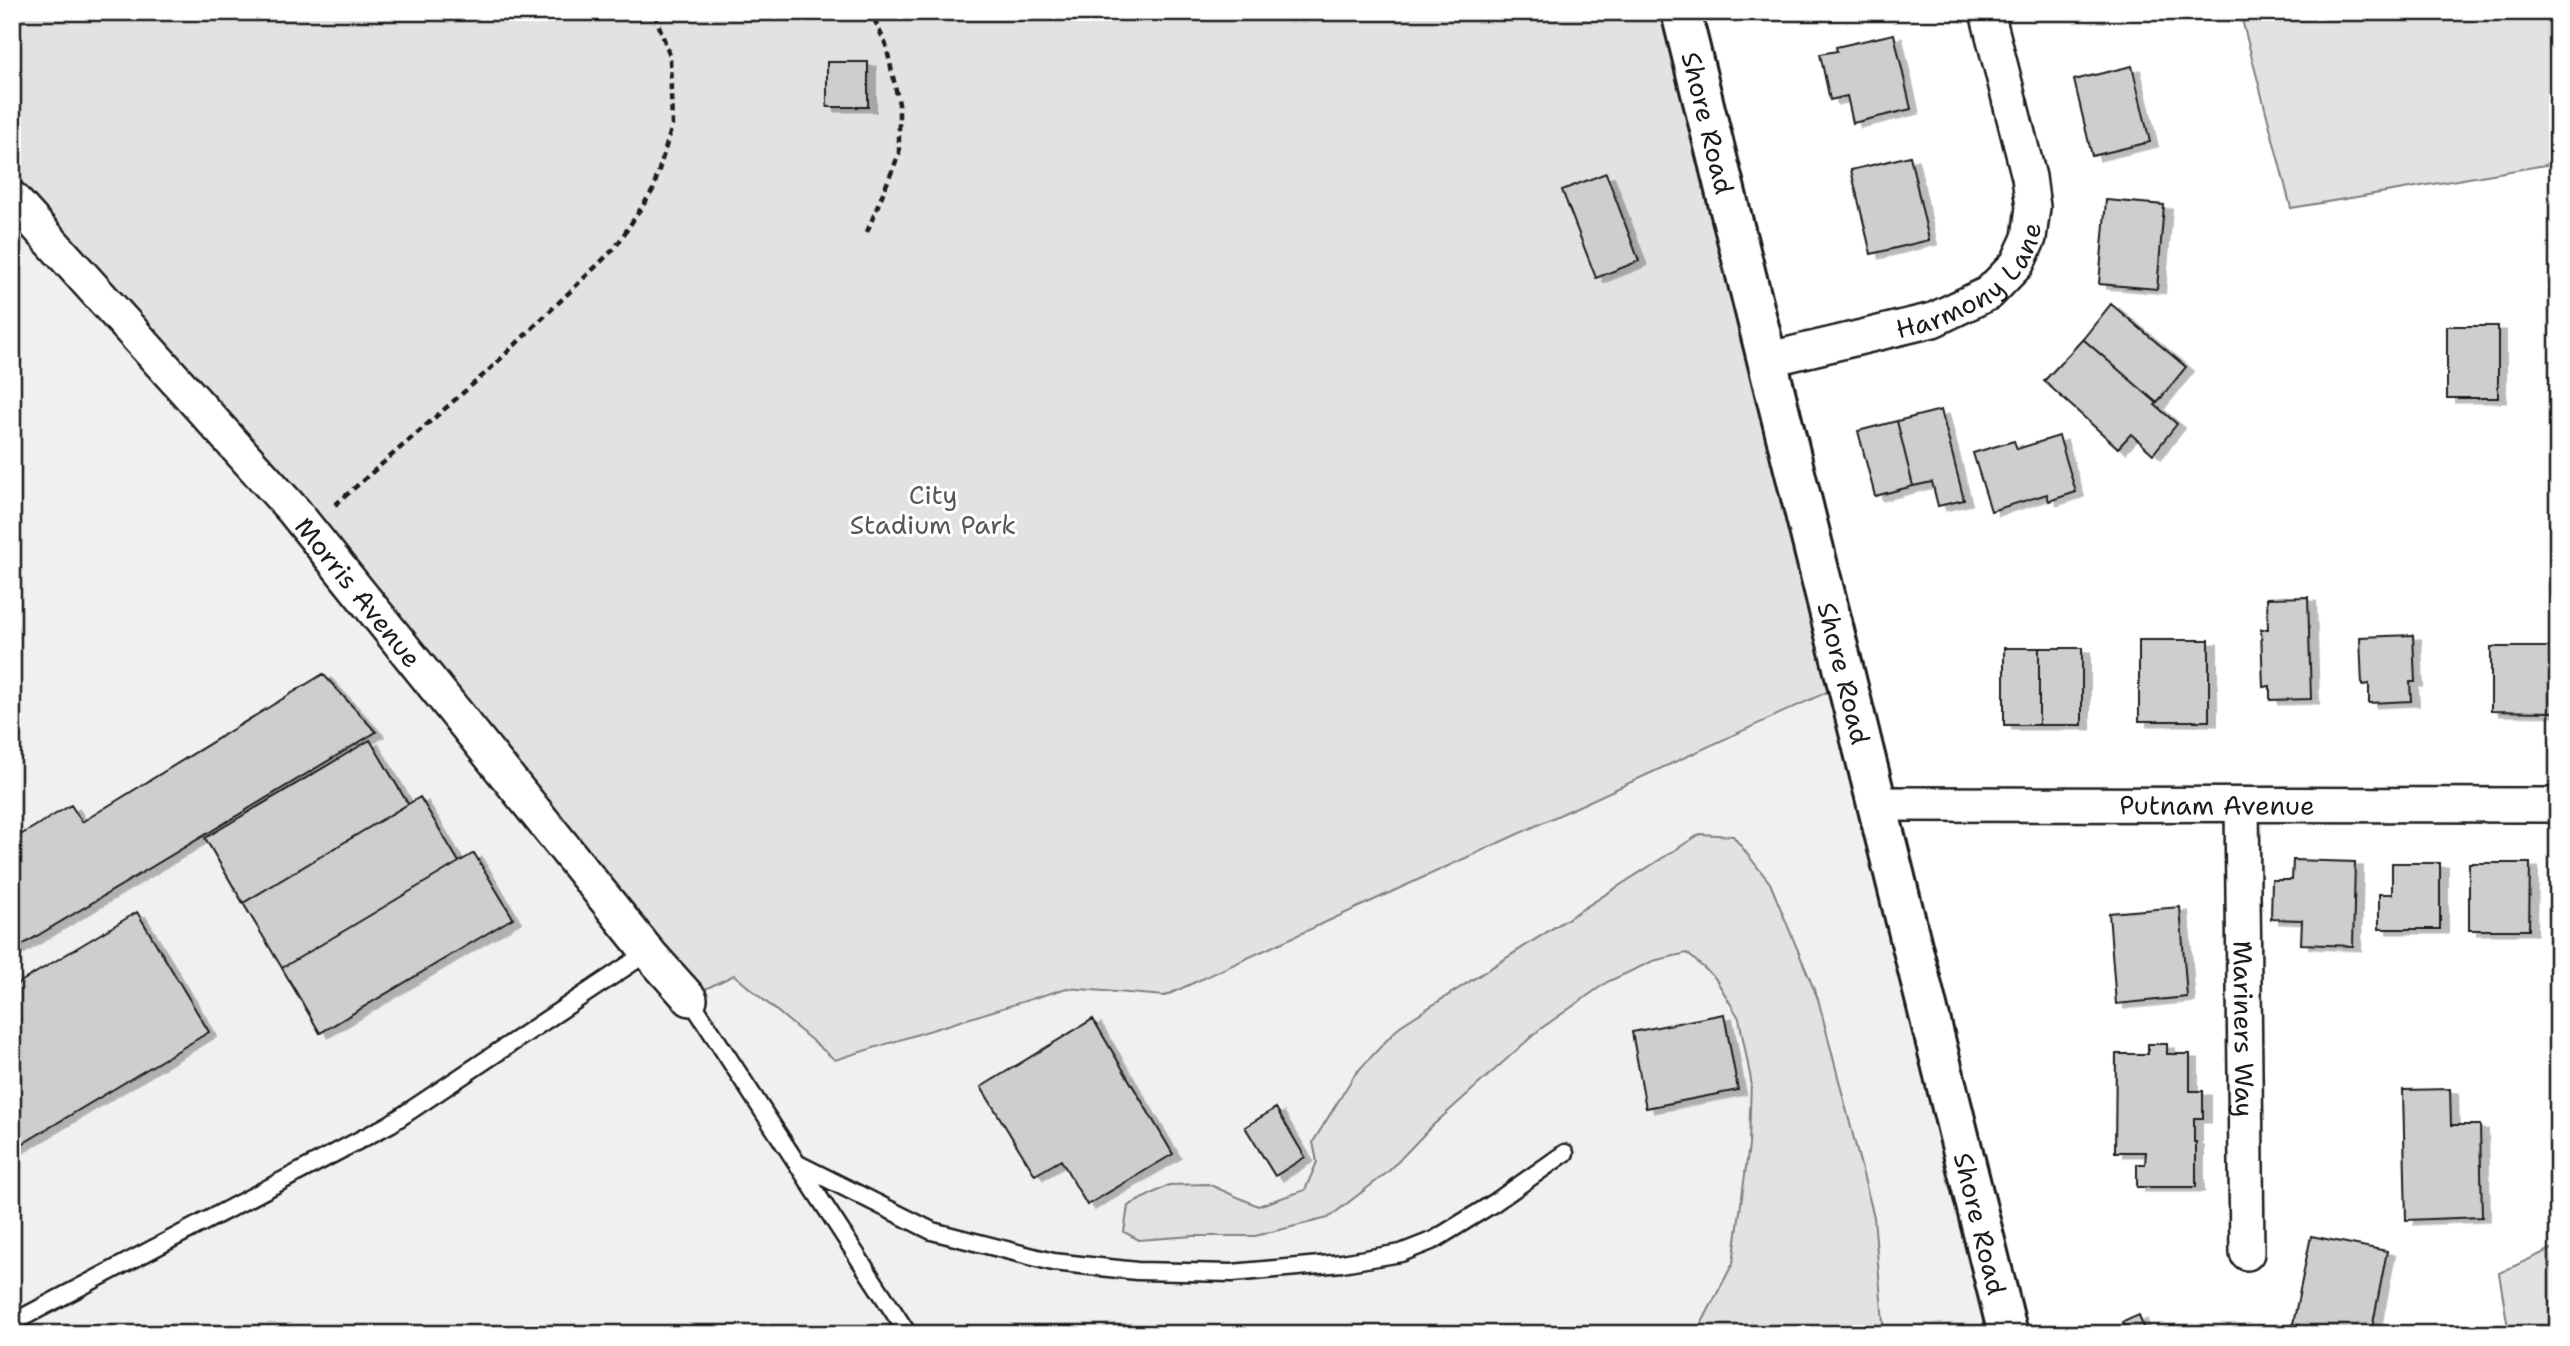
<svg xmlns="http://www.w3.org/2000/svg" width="2570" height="1346" font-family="'Shantell Sans',sans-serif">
<defs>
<filter id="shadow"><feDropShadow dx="8" dy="4.5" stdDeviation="0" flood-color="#0004"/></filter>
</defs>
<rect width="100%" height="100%" fill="#fff"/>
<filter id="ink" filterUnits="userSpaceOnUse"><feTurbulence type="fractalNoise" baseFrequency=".0143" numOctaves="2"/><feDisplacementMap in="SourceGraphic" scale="14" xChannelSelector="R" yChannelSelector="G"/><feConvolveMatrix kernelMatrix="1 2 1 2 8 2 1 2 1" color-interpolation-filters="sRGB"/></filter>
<g filter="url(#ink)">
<path fill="#f0f0f0" d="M12 211 734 975 835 1060 1067 988 1165 996 1849 682 2009 1334H12Z"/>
<path fill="#e2e2e2" stroke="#7f7f7f" stroke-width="2" d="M12 12H1685L1849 682 1165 996 1067 988 835 1060 734 975 693 995 12 211Z
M2240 12H2558V163L2291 208Z
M1700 834 1733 836 1770 883 1818 999 1874 1217 1884 1334H1696L1733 1263 1749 1145 1751 1080 1739 1018 1715 978 1687 953 1653 961 1607 982 1539 1030 1431 1127 1388 1172 1328 1218 1255 1236H1193L1139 1240 1124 1232 1128 1206 1169 1185 1208 1184 1258 1206 1305 1190 1317 1162 1313 1142 1355 1074 1400 1026Z
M2558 1246V1334L2508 1328 2499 1273Z"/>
<path fill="#cecece" stroke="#1c1c1c" stroke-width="2" filter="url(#shadow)" d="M1894 34 1911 109 1853 123 1847 96 1830 100 1820 54 1837 51 1836 47Z
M827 62H868V107H827Z
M2132 66 2150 142 2092 156 2074 80Z
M1910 156 1929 240 1871 254 1851 170Z
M1606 173 1639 261 1596 278 1562 190Z
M2106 200 2164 205 2157 289 2099 284Z
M2111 304 2186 367 2157 403 2083 339Z
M2447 326H2498V398H2447Z
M2083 339 2157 403 2155 405 2177 424 2153 454 2131 434 2118 448 2044 381Z
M1941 410 1964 500 1938 506 1932 482 1913 486 1897 421Z
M1897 421 1913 486 1875 496 1858 431Z
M2059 436 2076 492 2049 501 2047 494 1991 511 1973 453 2014 441 2017 449Z
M2308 597 2311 699 2270 700V686L2263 687 2261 629H2268L2267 598Z
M2413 635 2415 682H2410L2411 701 2369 703V684L2362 685 2360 637Z
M2139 640H2209V721H2139Z
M2491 647H2556V712L2491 711Z
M2004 648H2039V725H2004Z
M2039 648H2082V725H2039Z
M323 674 376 732 12 951V840L71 805 82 822Z
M370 740 408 804 243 903 205 838Z
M420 797 459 862 282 968 243 903Z
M474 853 513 918 320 1033 282 968Z
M2293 860 2355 862 2353 946 2301 944 2302 920 2271 919 2272 880H2292Z
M2392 863H2440V929H2379V894H2392Z
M2469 863H2530L2529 930H2469Z
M2180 907 2187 997 2116 1004 2109 913Z
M137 912 209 1032 12 1150V987Z
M1724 1014 1738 1090 1646 1108 1632 1032Z
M1093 1019 1173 1154 1087 1205 1061 1160 1035 1175 981 1087Z
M2148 1044H2167V1054H2190V1091H2203V1118H2194V1142H2196V1187H2137V1164H2145L2146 1152H2115L2116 1054H2148Z
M2450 1089 2451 1125H2480L2482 1217 2406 1220 2403 1090Z
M1276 1108 1305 1157 1275 1176 1245 1127Z
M2311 1236 2387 1251 2371 1334H2340L2293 1324Z
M2139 1315 2144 1330 2146 1329 2148 1334H2128L2123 1322Z"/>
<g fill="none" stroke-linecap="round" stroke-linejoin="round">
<g stroke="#1c1c1c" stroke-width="21">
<path id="lane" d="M690 999 908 1334
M798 1164 932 1231 1053 1262 1137 1271 1232 1273 1342 1263 1401 1253 1434 1240 1494 1203 1565 1153
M12 1323 390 1124 648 952"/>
</g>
<g stroke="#1c1c1c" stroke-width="38">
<g id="street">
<path id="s1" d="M12 198 293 510 648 952 690 999"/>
<path id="s2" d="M1766 360 1933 320 1989 293 2017 264 2029 238 2033 207 2029 177 1987 12"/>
<path id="s3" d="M1876 804 2558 805"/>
<path id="s4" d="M2242 805 2247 1253"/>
</g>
</g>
<g stroke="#1c1c1c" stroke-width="44">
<g id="secondary">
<path id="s5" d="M1681 12 2008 1334"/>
</g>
</g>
<path stroke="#1c1c1c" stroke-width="4.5" stroke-dasharray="7 5" stroke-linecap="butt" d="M867 232 899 154V104L886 45 871 12
M335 505 489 370 615 248 653 190 672 126 670 56 654 12"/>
<use href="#lane" stroke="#fff" stroke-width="16"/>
<use href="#street" stroke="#fff" stroke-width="33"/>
<use href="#secondary" stroke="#fff" stroke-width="38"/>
</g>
</g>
<g text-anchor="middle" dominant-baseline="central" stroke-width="6" stroke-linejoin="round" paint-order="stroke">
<g font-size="26" fill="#1c1c1c" stroke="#fff">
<text stroke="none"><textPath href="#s5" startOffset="114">Shore Road</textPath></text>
<text stroke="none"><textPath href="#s2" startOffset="226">Harmony Lane</textPath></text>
<text stroke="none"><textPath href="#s1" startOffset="525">Morris Avenue</textPath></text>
<text stroke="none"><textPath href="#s5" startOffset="681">Shore Road</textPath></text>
<text stroke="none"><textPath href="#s3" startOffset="341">Putnam Avenue</textPath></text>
<text stroke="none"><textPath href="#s4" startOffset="224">Mariners Way</textPath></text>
<text stroke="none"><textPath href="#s5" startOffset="1248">Shore Road</textPath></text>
</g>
<g font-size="26" fill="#575757" stroke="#fff">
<text x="933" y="494">City<tspan x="933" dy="30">Stadium Park</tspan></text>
</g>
</g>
<rect width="2570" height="1346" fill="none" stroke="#fff" stroke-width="42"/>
<rect x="21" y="21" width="2528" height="1304" fill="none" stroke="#1c1c1c" stroke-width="2.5" filter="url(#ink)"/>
</svg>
